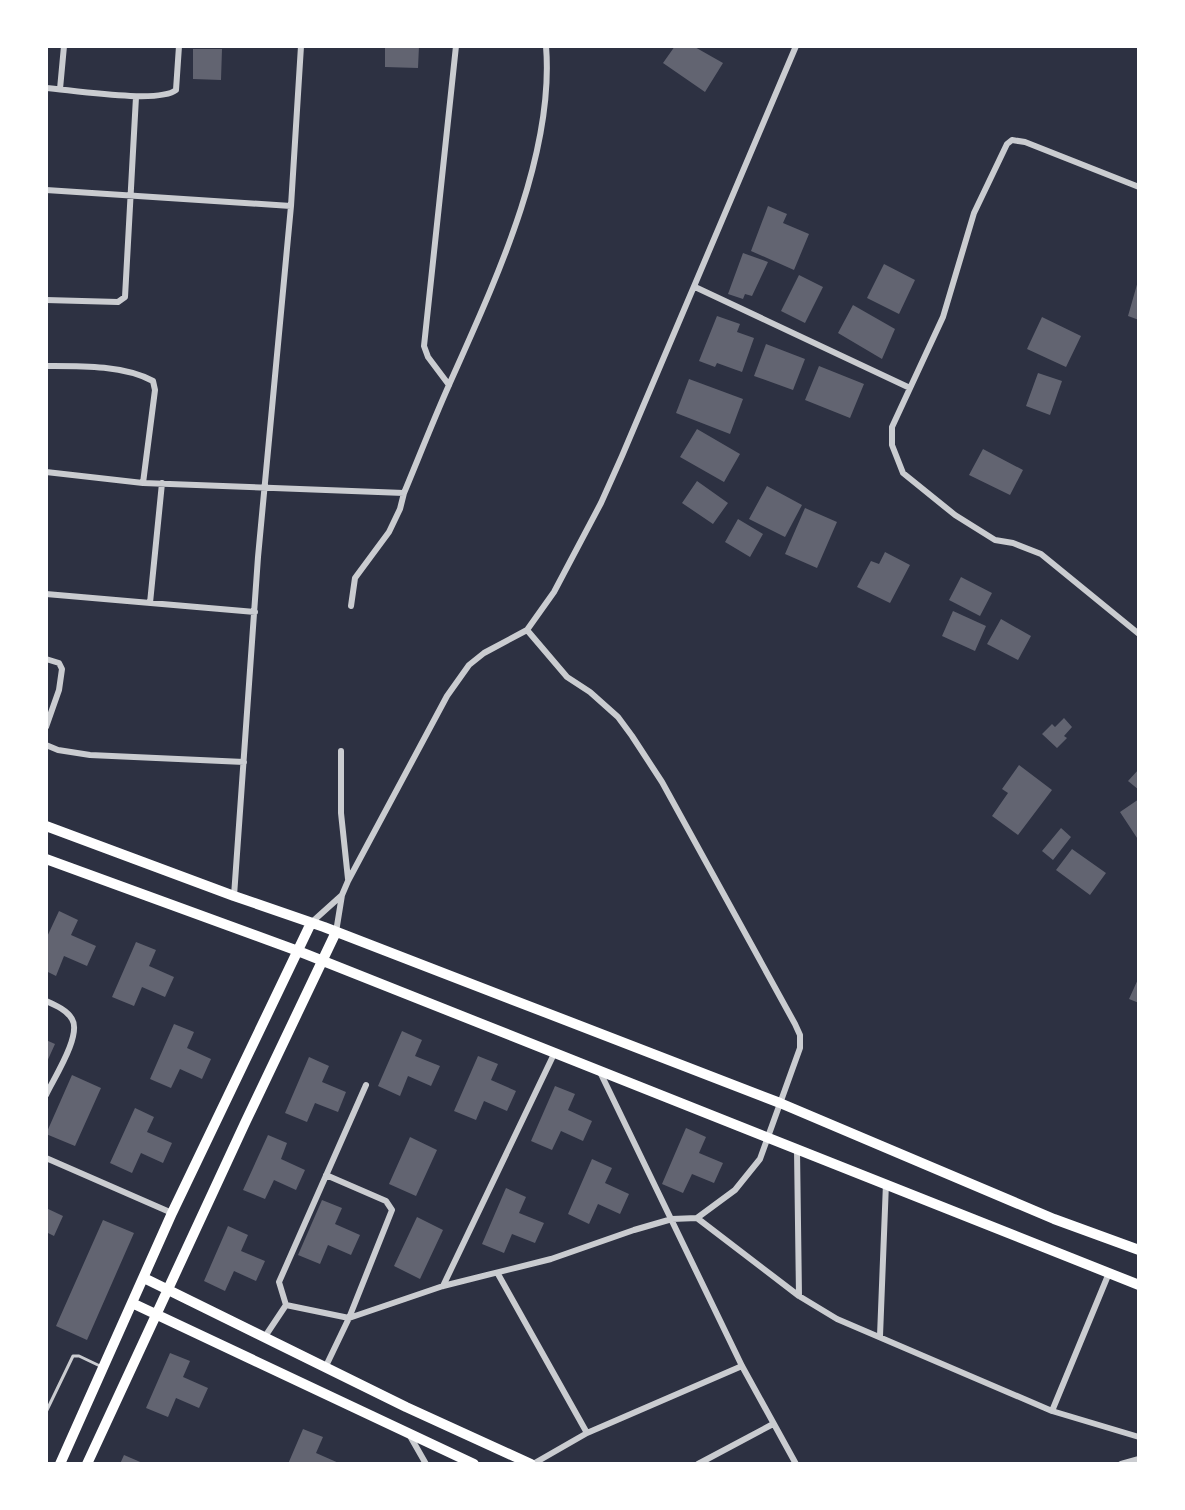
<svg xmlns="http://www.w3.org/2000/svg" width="1185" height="1510" font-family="'Work Sans',sans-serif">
<rect width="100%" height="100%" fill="#2d3142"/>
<path fill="#626471" d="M385 46H419L418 68 385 67Z
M675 46H693L723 63 705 92 663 63Z
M193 49H222L221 80 193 79Z
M768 206 787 214 783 223 809 234 794 270 751 251Z
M743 253 768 262 752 296 745 294 743 299 728 294Z
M884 264 915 280 899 314 867 298Z
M799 275 823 287 805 323 781 311Z
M1138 281H1139V320L1128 316Z
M853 305 895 329 882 359 838 333Z
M717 316 740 324 737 332 754 338 742 372 717 363 715 367 699 361Z
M1042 317 1081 336 1066 367 1027 349Z
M766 344 805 359 793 390 754 376Z
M819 366 864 384 850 418 805 400Z
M1038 373 1062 381 1050 415 1026 406Z
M689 379 743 399 730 434 676 413Z
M697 429 740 454 724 482 680 457Z
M983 449 1023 470 1010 495 969 475Z
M697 481 728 503 713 524 682 503Z
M767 486 802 505 785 537 749 519Z
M805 508 837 522 817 568 785 554Z
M738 519 763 534 750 557 725 542Z
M885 552 910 565 890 603 857 587 871 561 879 564Z
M961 577 992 593 980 616 949 600Z
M953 611 986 626 975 651 942 636Z
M1001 619 1031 636 1018 660 987 644Z
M1064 718 1072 727 1064 736 1067 738 1057 748 1042 734 1052 724 1055 727Z
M1019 765 1052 790 1018 835 992 816 1008 793 1002 789Z
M1139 769V790L1128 781Z
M1139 799V841L1120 812Z
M1061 828 1071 837 1053 860 1042 851Z
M1072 849 1106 873 1090 895 1056 870Z
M59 911 78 920 71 935 96 946 87 966 64 956 56 976 46 971V939Z
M136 942 156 950 149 966 174 977 165 997 142 987 134 1006 112 997Z
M1139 977V1003L1129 999Z
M174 1024 194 1032 187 1048 211 1059 202 1079 180 1069 171 1088 150 1079Z
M402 1031 422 1040 415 1056 440 1066 431 1086 408 1076 400 1096 378 1086Z
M46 1040 55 1044 46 1064Z
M478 1056 498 1064 491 1080 516 1091 507 1111 484 1101 476 1120 454 1111Z
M309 1057 329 1066 322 1082 346 1092 338 1112 315 1103 307 1122 285 1113Z
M72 1075 101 1088 75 1146 46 1134Z
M555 1086 575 1094 568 1110 592 1121 583 1141 561 1131 552 1150 531 1141Z
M135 1108 154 1117 147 1132 172 1143 163 1163 141 1153 132 1173 110 1163Z
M686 1128 706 1137 699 1153 723 1163 714 1183 692 1174 683 1193 662 1184Z
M268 1135 287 1143 281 1159 305 1170 296 1190 274 1180 265 1199 243 1190Z
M410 1137 437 1150 416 1196 389 1184Z
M592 1159 612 1168 605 1183 629 1194 620 1214 598 1204 589 1224 568 1214Z
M506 1188 526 1197 519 1213 544 1223 535 1243 512 1234 504 1253 482 1244Z
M322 1200 342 1208 335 1224 360 1235 351 1255 328 1245 320 1264 298 1255Z
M46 1208 63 1216 54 1236 46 1232Z
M417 1217 443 1230 420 1279 394 1266Z
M103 1220 134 1233 87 1340 56 1326Z
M228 1226 248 1235 241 1251 265 1261 256 1281 234 1271 225 1291 204 1281Z
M170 1353 190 1361 183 1377 208 1388 199 1408 176 1398 168 1417 146 1408Z
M303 1429 323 1437 316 1453 341 1464H288Z
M124 1455 145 1464H120Z"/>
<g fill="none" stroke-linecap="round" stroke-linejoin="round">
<path stroke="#caccd0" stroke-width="3" d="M46 1412 73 1356H79L100 1366"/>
<path stroke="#caccd0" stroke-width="6" d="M46 88C72 90 159 104 176 90L179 46
M60 89 64 46
M1139 187 1025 142 1012 140 1007 144 974 213 943 317 892 427V445L903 473 955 515 995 540 1013 543 1041 554 1139 634
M46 190 291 206
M695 287 910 388
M46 300 118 302 125 297 136 97
M46 366C80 366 123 365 153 381L155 390 143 483
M449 385 428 357 424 346 456 46
M46 472 143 483 404 493
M46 594 255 612
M150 603 162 483
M351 606 355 578 389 532 400 509 404 493C419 457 433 421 449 385 493 286 555 156 546 46
M46 659 59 663 62 669 59 690 46 727
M46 745 58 750 90 755 244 762
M341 751V813L348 879
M234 896 258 557 291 206 301 46
M312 922 342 895
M336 932 342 895 348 881 447 696 469 665 484 653 527 630 554 592 601 503 622 456 796 46
M46 1001C55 1005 67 1010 72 1019 82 1035 54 1078 46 1095
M600 1072 742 1366 796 1464
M797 1150 799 1296
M46 1158 172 1213
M697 1218 799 1296 837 1319 1052 1411 1139 1437
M498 1274 587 1433
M443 1286 554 1054
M286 1305 279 1282 366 1085
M880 1336 886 1183
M264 1338 286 1305 349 1318 443 1286 551 1259 634 1230 672 1219 697 1218 735 1190 760 1159 800 1048V1035L795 1024 662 782 632 736 618 717 590 692 567 677 527 630
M325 1368 349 1318 392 1210 386 1201 326 1175
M1052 1411 1109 1273
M410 1436 426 1464
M533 1464 587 1433 742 1366
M698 1464 773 1424
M1121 1464 1139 1459"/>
<path stroke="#fff" stroke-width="10" d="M46 826 234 896 324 927 780 1103 1054 1219 1139 1250
M46 859 298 951 1139 1285
M144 1278 406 1407 531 1464
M132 1303 474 1464
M60 1464 172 1213 311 923
M87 1464 245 1123 336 932"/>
</g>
<rect width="1185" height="1510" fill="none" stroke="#ffffff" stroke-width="96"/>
</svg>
